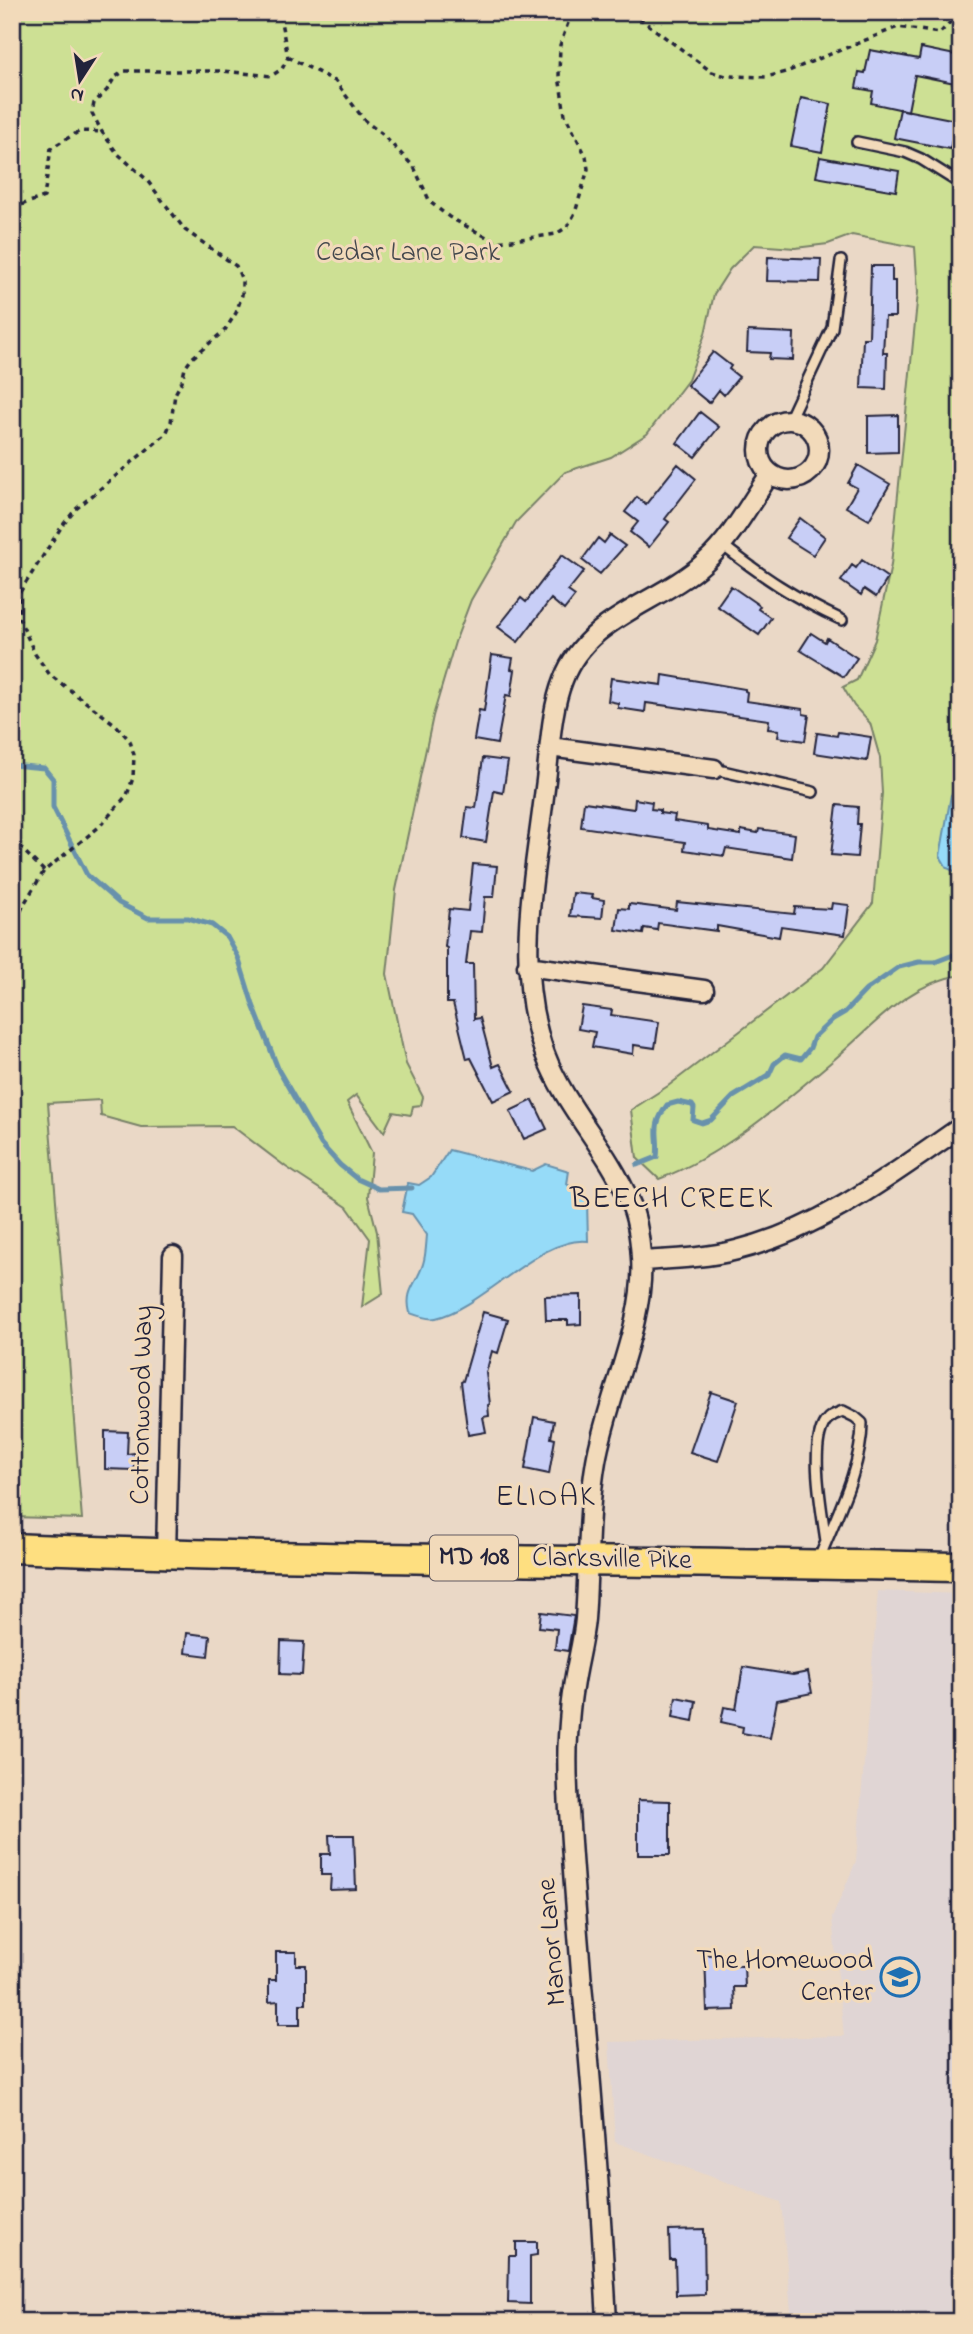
<svg xmlns="http://www.w3.org/2000/svg" width="973" height="2334" font-family="'Indie Flower',sans-serif">
<rect width="100%" height="100%" fill="#ead8c6"/>
<filter id="ink" filterUnits="userSpaceOnUse"><feTurbulence type="fractalNoise" baseFrequency=".0143" numOctaves="2"/><feDisplacementMap in="SourceGraphic" scale="14" xChannelSelector="R" yChannelSelector="G"/><feConvolveMatrix kernelMatrix="1 2 1 2 8 2 1 2 1" color-interpolation-filters="sRGB"/></filter>
<g filter="url(#ink)">
<path fill="#e0d5d4" d="M878 1591 961 1594V2322H792L781 2202 615 2142 609 2042 844 2036 832 1918 856 1861Z"/>
<path fill="#cde094" stroke="#788168" stroke-width="2" d="M12 12H961V975C906 983 870 1030 830 1063 778 1107 723 1155 659 1179L637 1158 631 1110 668 1086 823 968 873 903 882 793 880 758 870 723 854 706 843 687 857 680 875 640 891 565 918 292 915 247 852 235 828 244 795 248 754 245 730 269 714 294 705 334 688 380 647 434 611 457 565 472 516 522 471 600 455 642 433 716 396 890 387 974 406 1064 423 1097 421 1105 413 1106 411 1115 393 1112 384 1132 356 1095 347 1102 372 1153 368 1197 377 1232 383 1294 362 1307 370 1239 347 1207 286 1167 232 1126 141 1127 101 1116 100 1100 48 1103 82 1519 12 1517Z"/>
<path fill="#96dbf8" stroke="#6891ac" stroke-width="2" d="M959 785H961V874L947 868 940 856 951 795Z
M449 1150 532 1171 546 1164 569 1171 567 1184 575 1190 582 1191 587 1201 588 1241C541 1235 484 1307 436 1318 428 1320 418 1316 410 1313 404 1290 417 1284 423 1264 426 1255 426 1245 427 1235L412 1214 402 1212 408 1183 419 1185 431 1177Z"/>
<g fill="none" stroke-linecap="round" stroke-linejoin="round">
<path stroke="#6891ac" stroke-width="5" d="M12 765 44 768 53 779V807L87 875 119 903 148 918H188L212 925 227 937 238 957 253 1005 279 1071 321 1144 340 1165 357 1179 379 1189 412 1188
M637 1165 657 1157C660 1133 650 1129 667 1105L678 1102 692 1105 694 1108 693 1120 702 1123 711 1120 733 1097 769 1075 774 1064 785 1055 801 1059 810 1048 814 1037 833 1019 845 1012 866 990 899 967 919 962H935L961 952"/>
</g>
<path fill="#c8cef6" stroke="#22223b" stroke-width="2" d="M921 48 960 56 955 83 915 75 908 111 871 103 873 91 856 88 859 72 865 73 870 50 919 59Z
M801 98 831 104 822 152 791 146Z
M900 109 956 120 950 149 894 138Z
M820 157 899 171 896 191 816 177Z
M768 257 821 259 820 282 767 281Z
M871 266H892V281H895V317H885L883 353H887L886 389 861 388 863 338H869Z
M748 331 794 333 793 360 769 359 770 353 747 352Z
M713 352 731 366 729 369 739 377 724 395 719 390 709 403 687 385Z
M700 412 719 427 695 457 677 443Z
M898 415V452L868 453V416Z
M678 464 696 479 665 519 669 522 649 547 630 532 638 522 625 512 637 497 646 504Z
M858 465 890 484 869 520 846 507 857 488 848 483Z
M800 518 825 537 813 555 786 538Z
M610 535 625 546 600 574 582 560 598 538 604 543Z
M562 555 584 571 568 591 575 596 564 610 551 599 518 642 498 627 521 598 526 602Z
M862 560 888 578 876 597 864 589 861 595 841 581 852 565 856 568Z
M731 586 760 606 758 609 771 618 759 635 717 606Z
M811 633 825 642 827 638 857 658 844 677 800 650Z
M492 655 513 658 511 669 515 670 511 696 506 695 497 744 474 740 479 710 484 711Z
M663 675 745 689V691L747 692 746 701 803 709V714L809 715 805 741 778 737 779 730 768 729 769 720 646 703 645 712 618 708V703L608 701 611 678 662 685Z
M838 732 871 737 867 761 814 753 817 733 837 736Z
M483 758 508 761 503 793 494 791 486 842 463 838 467 807 476 808Z
M635 799 652 802 651 809 660 810V813L675 815 674 821 708 826V830L741 835V830L758 833 759 829 795 834 792 858 726 848 724 856 684 850 685 842 581 827 584 802 634 809Z
M837 805 858 807 857 824H860L857 857 831 855Z
M473 864 497 866 494 897H485L482 932 470 931 466 964H473L474 1019 480 1018 493 1067 500 1064 514 1091 493 1101 471 1058 467 1059 453 1003H447V948L445 947 449 909 468 911Z
M573 893 593 895 592 898 604 900 602 918 570 916Z
M677 902 794 914 795 907 831 909 832 903 849 905 845 935 781 926 779 937 717 926V931L658 923 657 930 644 928 643 934 616 930 619 908 629 909V904L676 910Z
M582 1006 612 1010 611 1015 659 1022 655 1048 634 1045 633 1054 592 1047 595 1032 578 1029Z
M533 1100 547 1129 524 1139 510 1111Z
M581 1295V1324L568 1325V1320H546L545 1296Z
M483 1312 508 1319 498 1353 492 1351 486 1373 490 1404 488 1405 489 1416 483 1417 486 1432 468 1435 461 1382 463 1381Z
M711 1392 738 1401 718 1461 690 1452Z
M534 1417 554 1421 551 1438 555 1439 549 1474 525 1469Z
M105 1431 128 1432 127 1454 135 1453 134 1470 105 1469Z
M541 1612 574 1616 568 1651 555 1649 557 1629 539 1627Z
M187 1633 210 1636 208 1656 185 1653Z
M281 1641 304 1642 302 1675 280 1674Z
M743 1667 793 1675 808 1672 812 1693 777 1700 770 1738 742 1733 743 1727 721 1722 724 1707 736 1709Z
M676 1697 696 1701 693 1721 673 1717Z
M638 1800 670 1801V1855H638Z
M329 1835H354L356 1889 330 1890 331 1875H321V1854H330Z
M276 1952H296V1965H306V2004H300V2025H278V2001L269 2002V1980H276Z
M732 1954 733 1966H744L745 1987H734L735 2010 707 2011 705 1955Z
M704 2229 705 2294 676 2295 675 2260H670L669 2230Z
M516 2242H537V2255L530 2256V2304L508 2303 509 2256H516Z"/>
<g fill="none" stroke-linecap="round" stroke-linejoin="round">
<g stroke="#22223b" stroke-width="14">
<path id="lane" d="M857 142 905 152 921 159 961 184
M789 420 832 328 841 261
M721 544C762 576 794 598 842 620
M714 769 813 792
M819 1559C835 1518 862 1468 862 1423L855 1417 843 1411C836 1414 830 1415 825 1422 809 1446 822 1512 826 1541"/>
</g>
<g stroke="#22223b" stroke-width="23">
<path id="street" d="M759 450a30 30 0 1 1 60 0a30 30 0 1 1-60 0Z
M550 747 714 769
M527 966 704 990
M642 1261C674 1259 706 1258 737 1250 821 1229 890 1176 961 1127
M166 1554 173 1256
M607 2322C601 2209 593 2097 582 1985 578 1932 573 1879 570 1826 568 1796 566 1767 568 1737 569 1721 570 1704 573 1688 576 1665 583 1642 585 1619 589 1567 587 1513 596 1461 607 1397 646 1321 641 1258 640 1239 637 1217 629 1200 607 1148 565 1107 545 1054 513 968 535 876 545 788 550 753 550 713 563 680 587 616 659 604 705 562 732 538 750 503 770 474"/>
</g>
<g stroke="#22223b" stroke-width="33">
<path id="primary" d="M12 1548C328 1561 645 1560 961 1567"/>
</g>
<path stroke="#22223b" stroke-width="3.5" stroke-dasharray="5 5" stroke-linecap="butt" d="M631 12 712 72 726 76 766 77 786 72 898 27 940 33 956 16 961 17
M288 57 335 81 365 121 381 133 414 167 430 202 449 217 496 242 536 237 556 234 567 227 575 213 588 169 586 156 565 115 559 76 560 45 572 12
M12 208 44 197 51 148 80 131 102 132
M12 839 44 871
M17 920 24 904 44 871 99 827 127 795 133 778 134 755 130 741 116 725 50 675 35 654 19 618 20 592 62 526 76 509 166 434 171 422 175 394 182 381 185 368 192 358 225 330 236 313 242 295V280L236 266 185 230 146 179 117 153 102 132 92 113 94 103 107 90 115 77 125 71H222L271 76 282 69 288 57 279 12"/>
<use href="#lane" stroke="#f2daba" stroke-width="9"/>
<use href="#street" stroke="#f2daba" stroke-width="18"/>
<use href="#primary" stroke="#fedf80" stroke-width="28"/>
</g>
</g>
<defs>
<g id="school-ring" transform="scale(2.0125)"><circle r="9.5" fill="#f2daba" stroke="#1f6fb2" stroke-width="1.5"/><path d="M0-5L7-2L0 1L-7-2ZM-4 1L0 2.5L4 1V4Q0 6-4 4Z" fill="#1f6fb2"/></g>
</defs>
<g fill-rule="evenodd">
<use href="#school-ring" x="900" y="1977"/>
</g>
<g text-anchor="middle" dominant-baseline="central" stroke-width="6" stroke-linejoin="round" paint-order="stroke">
<rect fill="#f2daba" stroke="#605961" stroke-width="2" x="430" y="1535.5" width="88" height="45" rx="5"/>
<g font-size="26" font-weight="bold" fill="#22223b">
<text x="474" y="1558">MD 108</text>
</g>
<g font-size="28" fill="#44484d" stroke="#f2daba">
<text x="408" y="253">Cedar Lane Park</text>
</g>
<g font-size="28" fill="#22223b" stroke="#f2daba">
<text transform="translate(143 1405) rotate(-89)">Cottonwood Way</text>
<text transform="translate(612 1560) rotate(1)">Clarksville Pike</text>
<text transform="translate(553 1942) rotate(-95)">Manor Lane</text>
</g>
<g font-size="28" fill="#22223b" stroke="#f2daba" text-anchor="end">
<text x="873" y="1961">The Homewood<tspan x="873" dy="32">Center</tspan></text>
</g>
<g font-size="30" letter-spacing="2" fill="#22223b" stroke="#f2daba">
<text x="672" y="1200">BEECH CREEK</text>
<text x="546" y="1498">ELIOAK</text>
</g>
</g>
<rect width="973" height="2334" fill="none" stroke="#f2daba" stroke-width="42"/>
<rect x="21" y="21" width="931" height="2292" fill="none" stroke="#22223b" stroke-width="2.5" filter="url(#ink)"/>
<g transform="translate(80 80) rotate(192)" stroke="#f2daba" stroke-width="5" paint-order="stroke">
<path d="M0-5L12 26L0 18L-12 26Z" fill="#22223b"/>
<text y="-10" font-size="19" font-weight="bold" text-anchor="middle" fill="#22223b">N</text>
</g>
</svg>
